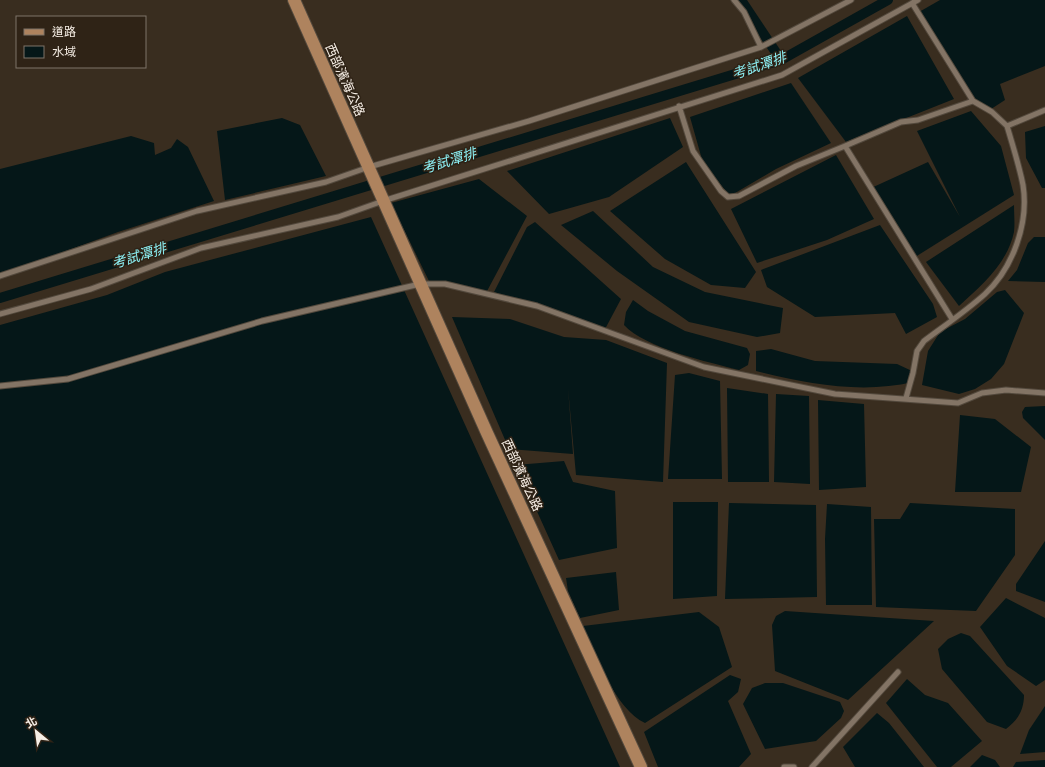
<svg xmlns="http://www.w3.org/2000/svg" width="1045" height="767" font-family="Karla,'Noto Sans TC',sans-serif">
<rect width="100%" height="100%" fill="#392d1f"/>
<path fill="#051718" d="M940 0H1045V66L1000 84 1005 100 988 111 977 104 919 12Z
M907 16 954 99 846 142 798 78Z
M791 83 831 143 776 169 730 196 703 163 690 117Z
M971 111 1001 146 1014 195 912 259 869 189 928 162 960 217 917 131Z
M282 118 300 125 326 176 225 200 217 131Z
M670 118 683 147 609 197 549 214 507 171Z
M1045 126V188H1042L1026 158 1025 132Z
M131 136 154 143 155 155 171 148 177 139 188 147 214 201 118 232 0 275V169Z
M836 155 874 219 827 240 757 263 731 209Z
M686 162 756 272 745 288 711 285 665 259 610 211Z
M479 179 527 216 486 293 429 281 391 203Z
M1014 205C1014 213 1015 224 1014 232 1007 264 982 285 959 306L926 262Z
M593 211 653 267 705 292 783 308 780 333 757 337 689 322 617 271 561 225Z
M371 217 620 767H0V325L107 295 165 272Z
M535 222 621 299 604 331 494 292 527 227Z
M880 225 933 304 937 317 906 334 895 313 815 317 767 287 761 270Z
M1034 237H1045V282L1008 281 1017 270 1028 243Z
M1005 290 1024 313 1004 364 991 379 975 389 959 394 922 385 928 351 940 332 965 319 997 292Z
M633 300 648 311 685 331 747 348 750 354 748 365 739 370C708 362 645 348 624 325L626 312Z
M452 317 510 319 564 337 606 340 667 363 663 482 576 475 568 388 573 454 509 449Z
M771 349 815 361 897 364 912 371 913 382C862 394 807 384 756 371V351Z
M689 373 720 381 722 479H668L675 375Z
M727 388 768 394 769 482H728Z
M776 394 809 396 810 484 774 482Z
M818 400 864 404 866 487 819 490Z
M1045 406V440L1023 418 1022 412 1025 407Z
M960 415 995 419 1031 447 1021 492H955Z
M564 461 573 482 615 491 617 548 559 560 516 465Z
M673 502H718L717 596 673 599Z
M729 503 816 505 817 597 725 599Z
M910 503 1015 509V555L976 611 876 607 874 519H900Z
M827 504 871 507 872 605H826L825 539Z
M1045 541V602L1016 591V584Z
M616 572 619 610 580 618 568 591 566 578Z
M1006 598 1045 618V680L1036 686 1007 666 980 627Z
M785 611 934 621 848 700 775 671 772 625 776 616Z
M699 612 719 627 732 667 645 723C615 709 596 655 583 626Z
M961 633 970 636 1024 695C1024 710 1018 720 1006 729L987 722 942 669 938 649 948 639Z
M730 675 741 679 738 692 728 701 751 754 739 767H658L644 732Z
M907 679 925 695 948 703 982 741 951 767H937L886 703Z
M765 683H783L840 702 844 711 841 718 816 741 765 749 743 704 752 688Z
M1045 706V752L1020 754 1029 730Z
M877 713 889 723 924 767H855L843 747Z
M982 755 995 760 1000 767H970Z
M1045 760V767H1013L1016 762Z"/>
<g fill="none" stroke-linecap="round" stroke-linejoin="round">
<path stroke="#051718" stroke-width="10" d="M741 0 781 60
M0 298 781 60 888 0"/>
<g stroke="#53493d" stroke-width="7">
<path id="lane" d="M734 0 744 12 761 47
M912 3 973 101 992 112 1007 126 1045 110
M679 106 693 151 721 191 728 197 739 196 796 166 845 146
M0 276 197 211 326 182 369 167 529 121 761 47 851 0
M0 314 91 289 201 248 338 217 383 201 782 75 918 0
M952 319 845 146 901 122 918 120 973 101
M0 386 68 379 262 321 420 284H445L537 306 704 367 835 394 958 403 982 393 1006 390 1045 393
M906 398 913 373 917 351 924 341C944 326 966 311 985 294 1013 268 1029 223 1023 185 1019 165 1013 146 1007 126
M784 767H794
M812 767 898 672"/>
</g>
<g stroke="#53493d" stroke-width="14">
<path id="primary" d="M294 0 487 433 641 767"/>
</g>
<use href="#lane" stroke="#837465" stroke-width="5"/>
<use href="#primary" stroke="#ae835e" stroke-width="12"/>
</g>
<g text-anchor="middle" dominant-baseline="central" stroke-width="3" stroke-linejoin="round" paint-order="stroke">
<g font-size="13" fill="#f6eee5" stroke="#2f2316">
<text transform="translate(345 80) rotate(66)">西部濱海公路</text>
<text transform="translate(522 475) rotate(65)">西部濱海公路</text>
</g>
<g font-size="14" font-style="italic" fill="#8cf0f4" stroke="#2f2316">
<text transform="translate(759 66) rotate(-19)">考試潭排</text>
<text transform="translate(449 161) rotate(-17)">考試潭排</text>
<text transform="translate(139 256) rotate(-17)">考試潭排</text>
</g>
</g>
<rect x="16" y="16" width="130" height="52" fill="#2f2316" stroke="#7f7469"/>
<rect x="24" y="29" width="20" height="6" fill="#ae835e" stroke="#7f7469"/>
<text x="52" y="36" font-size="12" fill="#f6eee5">道路</text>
<rect x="24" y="46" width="20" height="12" fill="#051718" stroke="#7f7469"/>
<text x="52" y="56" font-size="12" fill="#f6eee5">水域</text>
<g transform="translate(36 731) rotate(331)" stroke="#2f2316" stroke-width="3" paint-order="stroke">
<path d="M0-3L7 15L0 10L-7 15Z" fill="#f6eee5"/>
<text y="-6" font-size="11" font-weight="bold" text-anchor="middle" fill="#f6eee5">北</text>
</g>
</svg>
